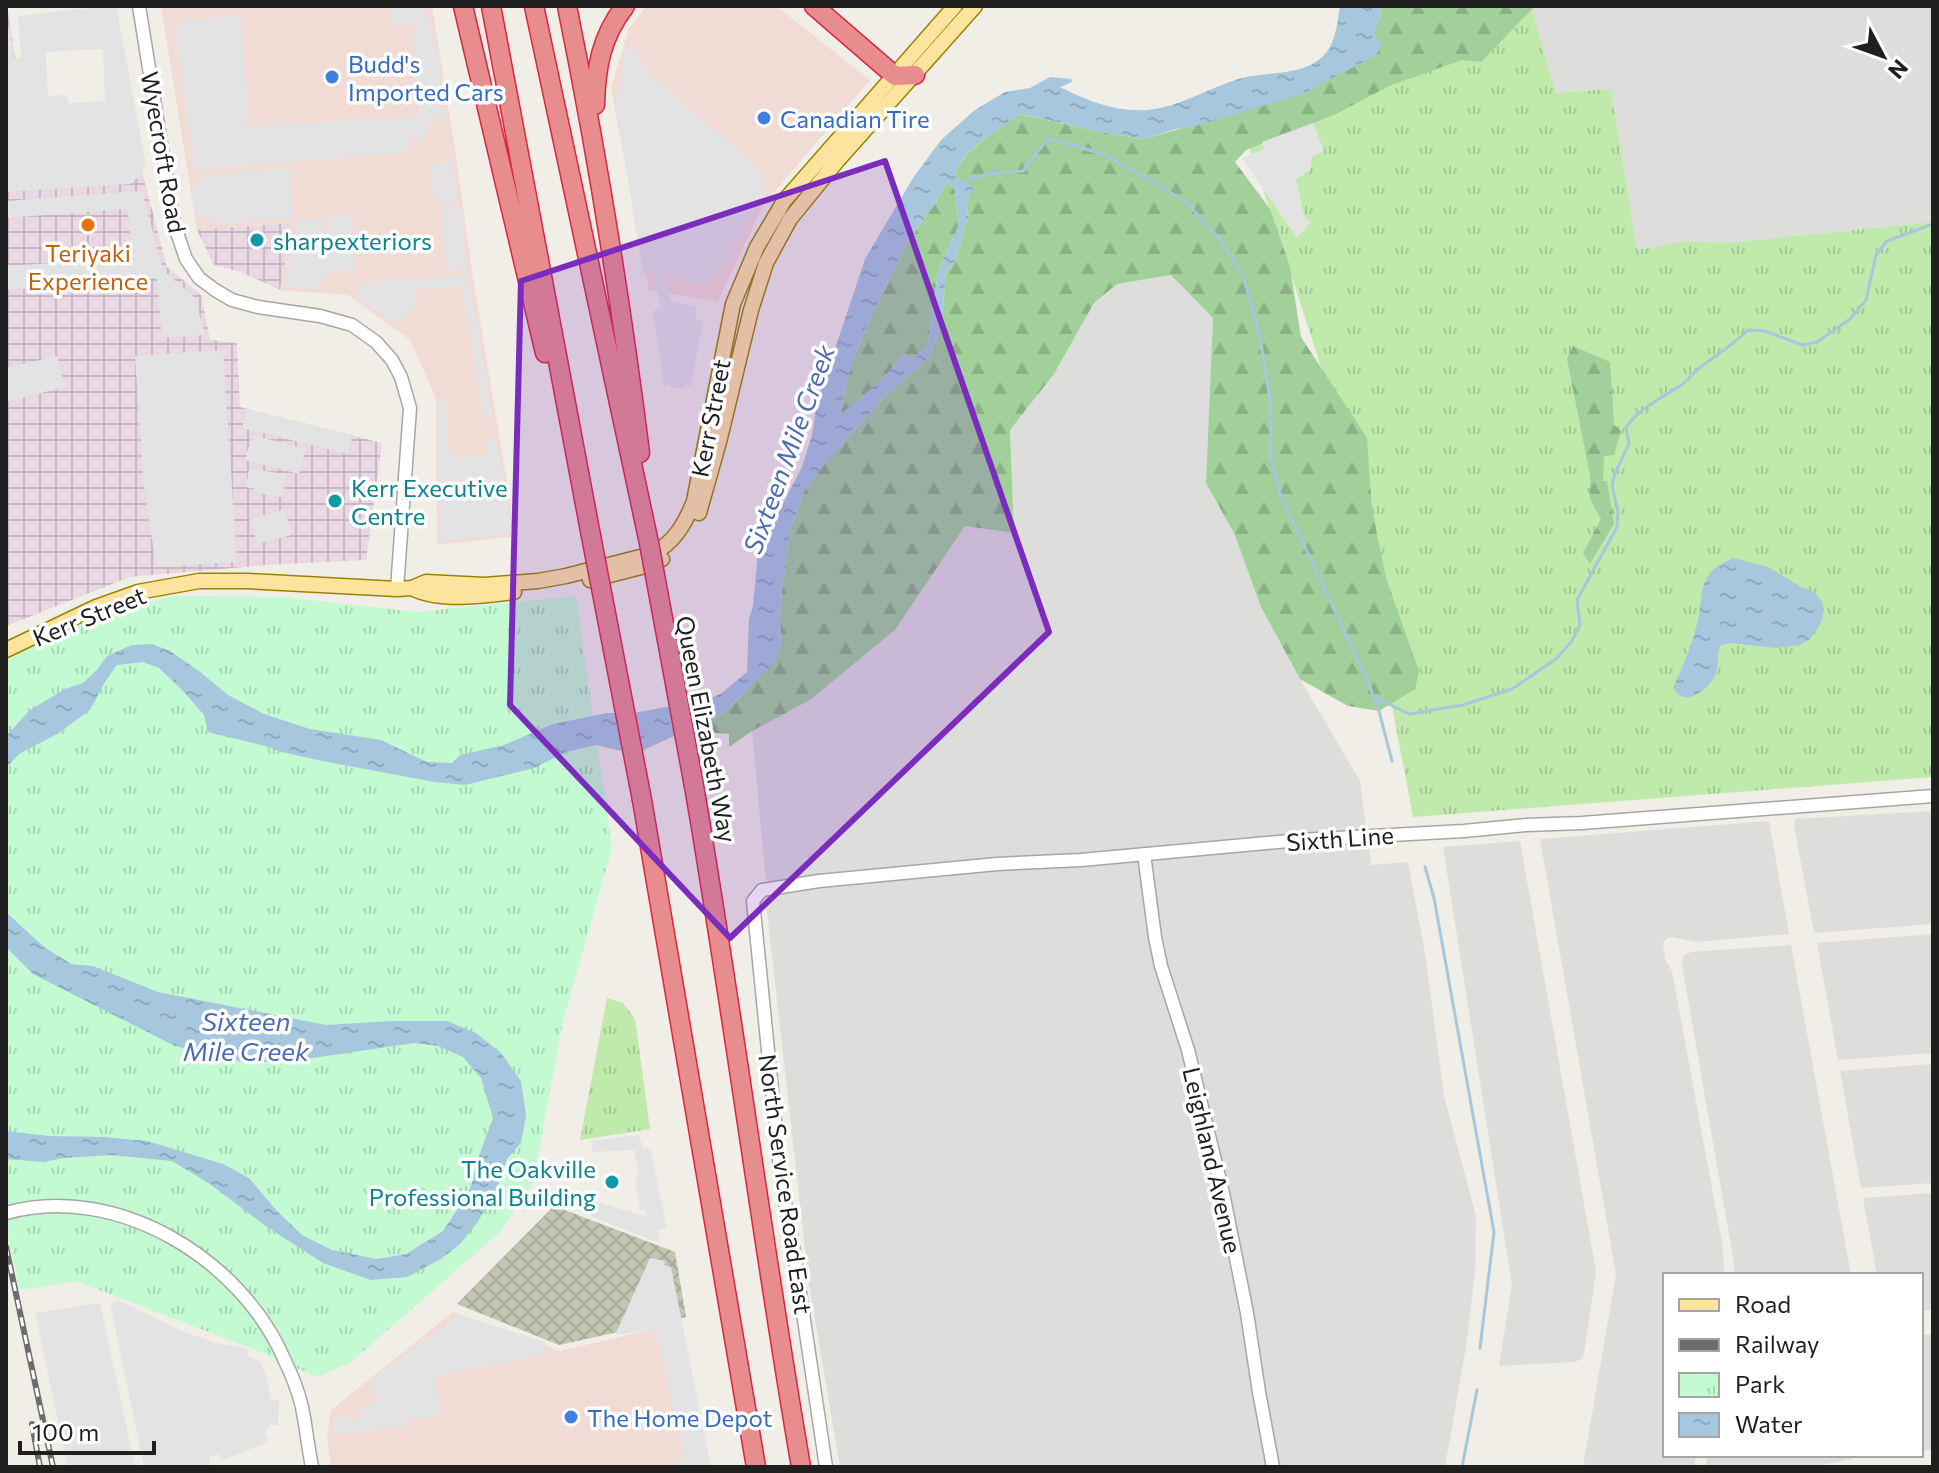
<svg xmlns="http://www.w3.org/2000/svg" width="1939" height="1473" font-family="Commissioner,sans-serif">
<defs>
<pattern id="industrial-grid" width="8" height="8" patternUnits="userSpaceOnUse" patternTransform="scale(2)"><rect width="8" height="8" fill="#e9d8e3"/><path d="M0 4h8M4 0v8" fill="none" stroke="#c7b9c2"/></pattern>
<pattern id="construction-cross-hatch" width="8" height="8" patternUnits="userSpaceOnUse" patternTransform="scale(2)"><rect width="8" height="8" fill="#c1c5b1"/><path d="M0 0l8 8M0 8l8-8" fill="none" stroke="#a5a998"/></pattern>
<pattern id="grass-tufts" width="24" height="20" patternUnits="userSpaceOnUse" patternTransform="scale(2)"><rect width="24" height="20" fill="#bfeaac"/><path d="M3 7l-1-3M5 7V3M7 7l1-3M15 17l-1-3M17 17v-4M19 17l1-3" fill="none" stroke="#a4c894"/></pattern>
<pattern id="forest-firs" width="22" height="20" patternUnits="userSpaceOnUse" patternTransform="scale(2)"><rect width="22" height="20" fill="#a1d09a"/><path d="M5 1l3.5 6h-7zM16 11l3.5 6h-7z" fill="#8ab284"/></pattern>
<pattern id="park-tufts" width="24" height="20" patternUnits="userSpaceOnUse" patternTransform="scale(2)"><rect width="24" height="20" fill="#c3fad1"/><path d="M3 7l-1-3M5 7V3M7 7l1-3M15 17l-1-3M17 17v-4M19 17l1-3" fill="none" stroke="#a7d6b3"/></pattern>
<pattern id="water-ripples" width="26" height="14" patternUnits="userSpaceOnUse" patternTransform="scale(2)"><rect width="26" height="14" fill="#a6c7de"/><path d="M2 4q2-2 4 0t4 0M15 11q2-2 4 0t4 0" fill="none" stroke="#8eaabe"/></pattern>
</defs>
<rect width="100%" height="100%" fill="#f0eee6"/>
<path fill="#dddddc" d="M1531 6H1933V222L1725 243 1684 241 1637 250 1611 89 1556 93Z
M1171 275 1213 317 1206 483 1234 533 1261 607 1300 679 1360 781 1371 865 1408 862 1426 959 1444 1096 1476 1216 1475 1273 1466 1347 1445 1467H840L809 1284 767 912V894L752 731 810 700 895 630 965 526 1014 533 1010 430 1054 374 1094 303 1117 284Z
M1933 811V924L1814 933 1794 826 1796 819Z
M1769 821 1789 934 1696 942 1672 937 1667 938 1663 943 1665 960 1672 971 1723 1248 1724 1275H1665V1455H1696L1694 1467H1583L1616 1274 1540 839Z
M1520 841 1596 1271 1584 1354 1582 1359 1574 1362 1499 1366 1512 1285 1443 847Z
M1933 934V1053L1838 1060 1817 943Z
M1791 945 1851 1275H1734V1263L1682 965 1683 956 1691 952Z
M1933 1064V1183L1861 1188 1840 1071Z
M1933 1193V1310L1921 1311V1275H1877L1863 1198Z
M1933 1334V1450L1921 1451V1335Z
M1707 1455H1853L1852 1459 1816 1466 1706 1467Z"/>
<path fill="#f1dbd5" d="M161 6H432L455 149 472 272 516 536 437 545 436 398 410 340 348 295 280 290 292 223 197 230Z
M647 6H776L870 80 763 205 718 301 649 290 611 88 629 28Z
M453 1312 560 1351 679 1323 708 1467H331L327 1439 331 1410Z"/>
<path fill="url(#industrial-grid)" d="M6 6H7L23 106 142 171 167 267 201 295 210 340 237 343 240 407 382 443 366 560 266 565 130 577 6 626Z
M292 223 280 290 241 272 214 265 197 230Z"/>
<path fill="url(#construction-cross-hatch)" d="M554 1206 675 1252 686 1317 559 1345 457 1304Z"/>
<path fill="url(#grass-tufts)" d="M1531 6 1556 93 1611 89 1637 250 1684 241 1725 243 1933 222V777L1413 817 1366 569 1318 357 1248 143Z
M607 998 623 1003 635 1019 650 1129 580 1140Z"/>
<path fill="url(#forest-firs)" d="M1379 6H1535L1481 62 1462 60 1389 86 1336 114 1246 150 1235 162 1270 209 1290 267 1301 337 1367 438 1372 509 1386 578 1419 671 1415 689 1379 711 1348 706 1300 679 1261 607 1234 533 1206 483 1213 318 1171 275 1117 284 1094 303 1054 374 1010 430 1014 533 965 526 895 630 810 700 752 731 729 747V734L716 733 694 728 722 714 741 696 756 679 781 645 780 621 782 588 790 532 804 491 826 462 884 397 927 359 941 329 946 273 955 261 968 218 967 201 973 188 955 177C957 153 1000 129 1019 114L1101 132 1144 139 1242 111 1375 56 1374 32 1382 13Z
M948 181 955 190 959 225 938 271 928 345 914 359 903 355 882 380 842 414 841 409 851 364 870 319 905 246 934 205Z
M1573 346 1610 362 1614 425 1621 431 1614 455 1604 456 1603 481H1607L1614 524 1590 564 1583 553 1601 519 1590 499V475L1567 359Z"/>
<path fill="url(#park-tufts)" d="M174 596 283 597 417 612 576 596 612 848 563 1021 533 1183 500 1232 351 1362 317 1377 248 1347 76 1281 20 1290 6 1229V656L93 615Z"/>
<path fill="#e3e3e3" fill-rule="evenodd" d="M108 6H116L146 164 141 174 131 184 6 192V13L14 59 21 58 18 16ZM103 49 105 101 68 103 67 95 48 96 46 52Z
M390 6 424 7 438 56 440 80 438 105 446 110 443 121 436 115 422 143 408 136 411 152 195 170 175 31 185 20 240 15 249 121 242 123 243 127 420 116 413 25 391 24Z
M626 48 633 49 652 75 764 174 759 183 766 190 731 252H729L732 256 706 283 677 281 666 273 671 301 697 307 696 319 703 321 691 386 684 385V388H671L669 385 664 386 653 311 661 308 652 274H643L616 106Z
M1313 123 1324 151 1312 157 1310 171 1296 179 1304 216 1311 222 1297 238 1242 158 1264 149 1262 142Z
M452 161 457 202 440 204 439 198H434L430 164Z
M289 168 293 218 217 224 194 211 191 186 201 184V175Z
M142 191 163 270 195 298 205 335 162 338 157 278 6 290V266L132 258 128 209 6 218V201Z
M461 206 467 269 447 271 442 208Z
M353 216 355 270H329L316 290 285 286 296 219 323 218 329 265 328 217Z
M468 275 493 417 484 418 462 287 416 289 415 308 396 323 355 297 363 282Z
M223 350 237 562 156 567 143 478 135 356Z
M57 356 65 387 6 402V368Z
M437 400H446L448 448 455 459 487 454 486 440 496 439 513 533 440 542Z
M247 409 352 435 348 454 242 428Z
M252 435 306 449 299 474 245 460Z
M249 469 286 474 283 497 256 493V489L246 487Z
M285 509 292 535 257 544 250 519Z
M639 1135 643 1149 650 1148 667 1228 658 1230 660 1243 577 1211 582 1197 647 1217 646 1210H640L635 1180 639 1172 634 1150 593 1152 591 1141Z
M650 1258 665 1261 664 1265 671 1267 711 1467H675L674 1461 685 1458 655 1329 615 1335Z
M120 1301 179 1330 215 1343 249 1349 248 1356 260 1362 265 1371 271 1400 279 1401 278 1425H270L265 1433 268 1442 220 1461 219 1454 210 1456 209 1460 211 1466 208 1467H144L110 1303Z
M100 1303 135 1467H68L35 1313Z
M459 1315 546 1342 543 1354 434 1377 442 1416 406 1419 407 1426 333 1435 334 1416 361 1419 363 1405 376 1402 371 1380Z"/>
<path fill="url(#water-ripples)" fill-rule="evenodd" d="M1340 6H1379L1382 13 1374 32 1382 46 1375 56 1302 94 1196 126 1176 129 1144 139 1101 132 1020 114C1000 129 957 152 955 177L974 187 967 201 968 218 955 261 946 273 941 329 927 359 884 397 826 462 804 491 790 532 782 588 780 620 781 645 776 661 722 714 635 754 596 745 566 752 534 768 465 785 435 782 322 761 278 751 265 746 208 732 204 715 184 692 159 668 143 662 117 665 105 682 90 710 57 734 19 754 6 768V736L30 710 65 689 83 683 96 671 107 656 132 645 152 644 170 651 199 671 228 695 264 714 310 729 381 740 427 762 452 763 460 755 504 745 553 724 607 713H634L709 699 722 693 747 672 749 619 753 606 758 552 802 467 812 435 817 403 865 259 913 178 941 140 975 110 1005 92 1030 88 1050 77 1071 79 1072 82 1060 87C1095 105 1132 118 1172 105 1197 97 1221 83 1246 77 1271 72 1303 75 1322 57 1336 45 1337 23 1340 6ZM948 181 955 190 959 225 938 271 928 345 914 359 903 355 882 380 842 413 841 409 851 364 870 319 905 246 934 205Z
M1733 558 1768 567 1803 588 1814 592 1822 602 1824 610 1821 623 1810 639 1800 645 1777 648 1729 643 1720 646C1717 656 1719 664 1716 674 1712 684 1697 699 1684 697 1678 696 1677 692 1673 688 1684 664 1694 640 1699 615 1702 599 1700 585 1711 572 1717 565 1725 562 1733 558Z
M6 912 44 947 71 964 93 966 158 992 326 1025 392 1021H447L476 1033 501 1053 521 1081 526 1115 521 1143 507 1159 496 1191 477 1223 460 1244 441 1259 407 1277 371 1280 323 1263 267 1227 210 1184 172 1161 111 1155 63 1158 44 1162 6 1159V1131L49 1136 104 1137 147 1141 223 1164 249 1178 277 1211 302 1235 332 1250 377 1259 406 1254 443 1231 469 1192 480 1153 493 1118 481 1078 463 1057 438 1046 414 1043 286 1062H243L175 1046 33 974 6 947Z"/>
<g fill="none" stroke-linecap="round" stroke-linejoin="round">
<path stroke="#a6c7de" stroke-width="3" d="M965 186 970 178 990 174 1023 171 1048 138 1106 155 1185 201 1220 239 1244 278 1260 337 1271 406V457L1280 494 1366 677 1379 711 1392 761
M1375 697 1409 714 1463 705 1512 689 1556 659 1572 641 1580 625 1577 600 1617 527 1618 513 1612 485 1615 473 1629 444 1626 428C1637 409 1662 398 1680 386 1687 381 1692 374 1698 369 1715 356 1732 346 1748 330L1765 331 1802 345 1817 342 1850 319 1866 300 1876 255 1887 241 1933 224
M1425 867 1434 898 1494 1232 1480 1348
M1462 1467 1477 1390"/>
<g stroke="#a6a6a6" stroke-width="15">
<path id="minor" d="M139 6 174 224 186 259 199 278 215 290 232 300 258 307 320 316 352 325 376 342 392 360 401 377 410 408 397 589
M1144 854 1155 937 1161 966 1188 1050 1223 1193 1247 1313 1259 1392 1273 1467
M6 1213C116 1182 242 1259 285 1361 292 1375 298 1391 302 1407 306 1427 308 1447 312 1467
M826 1467 793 1246 781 1180 753 901 762 890 819 881 997 864 1081 860 1300 840 1464 831 1526 825 1582 823 1933 796"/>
</g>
<g stroke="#9b8300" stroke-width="17">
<path id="major" d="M699 513 719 442 751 310 766 263 790 219 838 160 975 6
M590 580 649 565 662 559
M412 588C438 602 485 596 514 592
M6 650 96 607 138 592 199 581H247L397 589 412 588 426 582 484 585 538 581 566 576 652 554C674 543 685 524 694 501L733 304 757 247 784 201 955 6"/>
</g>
<g stroke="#dc2543" stroke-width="21">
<path id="highway" d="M463 6 545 353
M491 6 591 536
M534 6 649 543
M567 6C597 154 621 302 640 453
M814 6 895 76 915 75
M595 105C596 67 601 37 625 6
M694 786C733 1012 762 1241 801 1467
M642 800 756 1467"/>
</g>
<use href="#minor" stroke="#fff" stroke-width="12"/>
<use href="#major" stroke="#fce49f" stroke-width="14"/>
<use href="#highway" stroke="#e88d8e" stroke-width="18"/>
<g stroke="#6d6d6d" stroke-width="6">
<path id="rail" d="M6 1247 53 1467
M32 1424 40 1467"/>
</g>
<use href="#rail" stroke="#fff" stroke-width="3" stroke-dasharray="9" stroke-linecap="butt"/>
<g stroke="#dc2543" stroke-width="21" stroke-linecap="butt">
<path id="highway-bridge" d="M591 536 642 800
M649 543 694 786"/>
</g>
<use href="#highway-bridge" stroke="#e88d8e" stroke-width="18"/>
</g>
<path fill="#7b2cbf" fill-opacity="0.2" stroke="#7b2cbf" stroke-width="6" stroke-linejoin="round" d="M885 161 1049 632 730 938 510 705 521 281Z"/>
<g fill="#3f7fe0" stroke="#fff" stroke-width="3">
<circle cx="332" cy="77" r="8"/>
<circle cx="764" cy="118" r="8"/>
<circle cx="571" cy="1417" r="8"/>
</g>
<circle fill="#e8710a" stroke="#fff" stroke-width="3" cx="88" cy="225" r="8"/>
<g fill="#0f9aa8" stroke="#fff" stroke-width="3">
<circle cx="257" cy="240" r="8"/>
<circle cx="335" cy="501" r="8"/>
<circle cx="612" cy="1182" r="8"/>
</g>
<g text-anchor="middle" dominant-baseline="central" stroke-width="7" stroke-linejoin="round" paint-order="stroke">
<g font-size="24" fill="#366cbe" stroke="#fff" text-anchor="start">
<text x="348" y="63">Budd's<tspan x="348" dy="28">Imported Cars</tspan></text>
<text x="780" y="118">Canadian Tire</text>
<text x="587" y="1417">The Home Depot</text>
</g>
<g font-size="24" fill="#1f1f1f" stroke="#fff">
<text transform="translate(164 152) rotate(80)">Wyecroft Road</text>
<text transform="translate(710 418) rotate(-79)">Kerr Street</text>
<text transform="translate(89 616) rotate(-22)">Kerr Street</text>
<text transform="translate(707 729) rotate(79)">Queen Elizabeth Way</text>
<text transform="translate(1340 838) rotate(-4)">Sixth Line</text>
<text transform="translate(1213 1160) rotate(77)">Leighland Avenue</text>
<text transform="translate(786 1184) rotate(82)">North Service Road East</text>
</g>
<g font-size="24" fill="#0d838f" stroke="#fff" text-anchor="start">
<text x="273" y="240">sharpexteriors</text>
<text x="351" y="487">Kerr Executive<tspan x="351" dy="28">Centre</tspan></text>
<text x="596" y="1168" text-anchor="end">The Oakville<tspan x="596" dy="28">Professional Building</tspan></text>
</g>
<g font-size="24" fill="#c56008" stroke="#fff">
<text x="88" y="252">Teriyaki<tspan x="88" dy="28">Experience</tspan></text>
</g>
<g font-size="26" font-style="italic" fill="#4b6cb0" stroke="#fff">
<text transform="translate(788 449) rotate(-70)">Sixteen Mile Creek</text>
<text x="246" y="1020">Sixteen<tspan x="246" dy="30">Mile Creek</tspan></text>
</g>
</g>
<rect width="1939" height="1473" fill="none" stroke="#1f1f1f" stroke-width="16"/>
<rect x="1663" y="1273" width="260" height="184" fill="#ffffff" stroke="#a5a5a5" stroke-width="2"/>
<rect x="1679" y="1299" width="40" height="12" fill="#fce49f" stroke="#a5a5a5" stroke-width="2"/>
<text x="1735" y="1313" font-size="24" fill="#1f1f1f">Road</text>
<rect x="1679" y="1339" width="40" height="12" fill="#6d6d6d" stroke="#a5a5a5" stroke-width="2"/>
<text x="1735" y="1353" font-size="24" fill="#1f1f1f">Railway</text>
<rect x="1679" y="1373" width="40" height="24" fill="url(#park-tufts)" stroke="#a5a5a5" stroke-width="2"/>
<text x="1735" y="1393" font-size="24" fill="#1f1f1f">Park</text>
<rect x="1679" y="1413" width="40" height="24" fill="url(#water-ripples)" stroke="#a5a5a5" stroke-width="2"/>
<text x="1735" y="1433" font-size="24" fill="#1f1f1f">Water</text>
<g transform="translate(1883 56) rotate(131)" stroke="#ffffff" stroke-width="6" paint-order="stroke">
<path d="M0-6L14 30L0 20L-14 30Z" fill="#1f1f1f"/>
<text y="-12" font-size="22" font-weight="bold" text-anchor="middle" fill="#1f1f1f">N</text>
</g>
<path d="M20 1441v12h134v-12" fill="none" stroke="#1f1f1f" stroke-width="4"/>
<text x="32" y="1441" font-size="24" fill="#1f1f1f" stroke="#ffffff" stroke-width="6" paint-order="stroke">100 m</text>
</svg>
